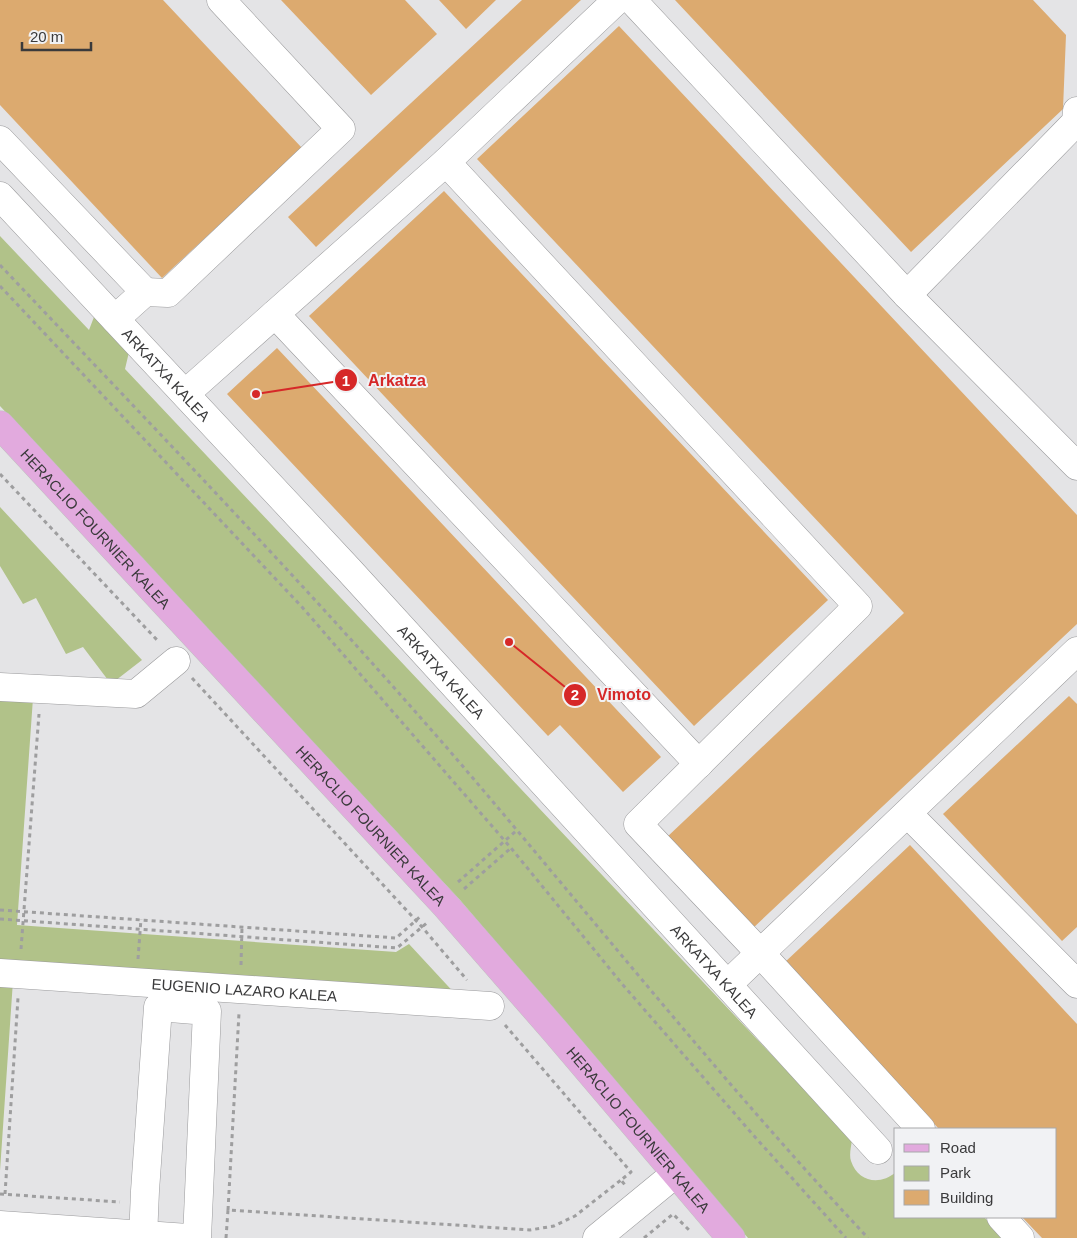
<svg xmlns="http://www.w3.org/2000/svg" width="1077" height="1238" font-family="Helvetica,sans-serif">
<rect width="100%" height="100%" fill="#e4e4e6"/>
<path fill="#b1c289" d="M0 236 89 330 94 317 129 352 125 369 852 1140C851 1147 849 1155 851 1161 858 1182 880 1186 896 1172V1217H984L1004 1238H748L460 900 0 406Z
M0 507 142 660 111 684 83 647 66 654 36 598 23 604 0 566Z
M0 696 33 698 17 925 396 952 409 944 459 998 14 966 0 1171Z"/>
<path fill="#dcaa6f" d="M0 0H163L302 148 162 278 0 105Z
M281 0H405L437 34 371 95Z
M439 0H496L466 29Z
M522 0H581L316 247 288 217Z
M675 0H1033L1066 35 1063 109 911 252Z
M619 26 1077 515V624L752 929 666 838 904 613 477 159Z
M444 191 828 600 694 726 309 316Z
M277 348 661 757 623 792 560 725 548 736 227 394Z
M1069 696 1077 704V927L1062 941 943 814Z
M910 845 1077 1024V1238H1042L1022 1217H1056V1129H939L784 963Z"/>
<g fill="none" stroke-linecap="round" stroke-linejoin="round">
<g stroke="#9a9a9c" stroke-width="29">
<g id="minor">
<path d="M632 0 907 295 1076 122 1077 111"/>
<path d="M0 140 145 292 115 319"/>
<path d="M446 162 858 606 638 824 761 954 921 1129"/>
<path id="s1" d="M0 196 349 570 878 1150"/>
<path d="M145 292 168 293 341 129 221 0"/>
<path d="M907 295 1077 466"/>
<path d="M275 314 699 764"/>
<path d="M186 393 446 162 617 0"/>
<path d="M0 687 136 694 176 661"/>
<path d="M908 814 1077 984"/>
<path id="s2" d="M0 973 490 1006"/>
<path d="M728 984 1077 651"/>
<path d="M1001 1217 1020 1238"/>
<path d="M0 1225 188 1238"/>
<path d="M143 1238 145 1191 158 1007 207 1011 197 1238"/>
<path d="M597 1238 675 1174"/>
</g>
</g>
<g stroke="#c0c0c0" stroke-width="29">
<g id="major">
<path id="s3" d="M0 425 446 906 555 1031 731 1238"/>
</g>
</g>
<path stroke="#9e9e9f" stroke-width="3" stroke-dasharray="4 4" stroke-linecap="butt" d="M0 265C153 427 308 587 454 756 592 917 723 1083 868 1238
M0 286 302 607 511 848 623 985 755 1137 846 1238
M0 474 159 642
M192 678 422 927 467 980
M458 882 516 831
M464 889 511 848
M0 910 396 938 422 915
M0 919 397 948 428 922
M21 949 39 714
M138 959 141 919
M241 965 242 927
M505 1025 631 1172 621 1180 625 1185
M0 1194 120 1202
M5 1194 18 998
M228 1210 239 1013
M226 1238 228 1210 530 1230 554 1226 575 1216 621 1180
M644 1238 673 1214 689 1230"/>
<use href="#minor" stroke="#fff" stroke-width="28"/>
<use href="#major" stroke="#e2aade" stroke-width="28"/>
</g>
<g text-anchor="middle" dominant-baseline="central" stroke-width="4" stroke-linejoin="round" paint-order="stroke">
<g font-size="15" fill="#3a3a3b" stroke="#f1f2f4">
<text stroke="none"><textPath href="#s1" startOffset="244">ARKATXA KALEA</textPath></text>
<text stroke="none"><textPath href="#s3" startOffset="141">HERACLIO FOURNIER KALEA</textPath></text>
<text stroke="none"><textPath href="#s1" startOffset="649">ARKATXA KALEA</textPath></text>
<text stroke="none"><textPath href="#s3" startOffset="546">HERACLIO FOURNIER KALEA</textPath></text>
<text stroke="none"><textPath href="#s1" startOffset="1054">ARKATXA KALEA</textPath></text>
<text stroke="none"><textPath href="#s2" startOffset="245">EUGENIO LAZARO KALEA</textPath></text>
<text stroke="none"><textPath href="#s3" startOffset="951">HERACLIO FOURNIER KALEA</textPath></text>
</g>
</g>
<path fill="none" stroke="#d62828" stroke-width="2" d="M256 394L346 380M509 642L575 695"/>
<g fill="#d62828" stroke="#f1f2f4" stroke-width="2">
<circle cx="256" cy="394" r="5"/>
<circle cx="509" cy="642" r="5"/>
<circle cx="346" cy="380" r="12"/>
<circle cx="575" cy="695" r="12"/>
</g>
<g font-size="15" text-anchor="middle" font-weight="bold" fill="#fff">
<text x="346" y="386">1</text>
<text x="575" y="700">2</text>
</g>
<g font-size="16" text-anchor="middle" font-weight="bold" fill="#d62828" stroke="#f1f2f4" stroke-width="4" stroke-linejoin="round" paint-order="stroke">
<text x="397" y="386">Arkatza</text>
<text x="624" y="700">Vimoto</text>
</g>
<rect x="894" y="1128" width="162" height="90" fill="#f1f2f4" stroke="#a8a8aa"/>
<rect x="904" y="1144" width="25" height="8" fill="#e2aade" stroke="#a8a8aa"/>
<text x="940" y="1153" font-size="15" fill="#3a3a3b">Road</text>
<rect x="904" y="1166" width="25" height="15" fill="#b1c289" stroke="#a8a8aa"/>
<text x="940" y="1178" font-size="15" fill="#3a3a3b">Park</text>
<rect x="904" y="1190" width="25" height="15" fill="#dcaa6f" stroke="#a8a8aa"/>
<text x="940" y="1203" font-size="15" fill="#3a3a3b">Building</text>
<path d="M22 42v8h69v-8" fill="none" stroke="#3a3a3b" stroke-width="2.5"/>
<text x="30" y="42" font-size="15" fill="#3a3a3b" stroke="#f1f2f4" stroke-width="4" paint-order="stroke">20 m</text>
</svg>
